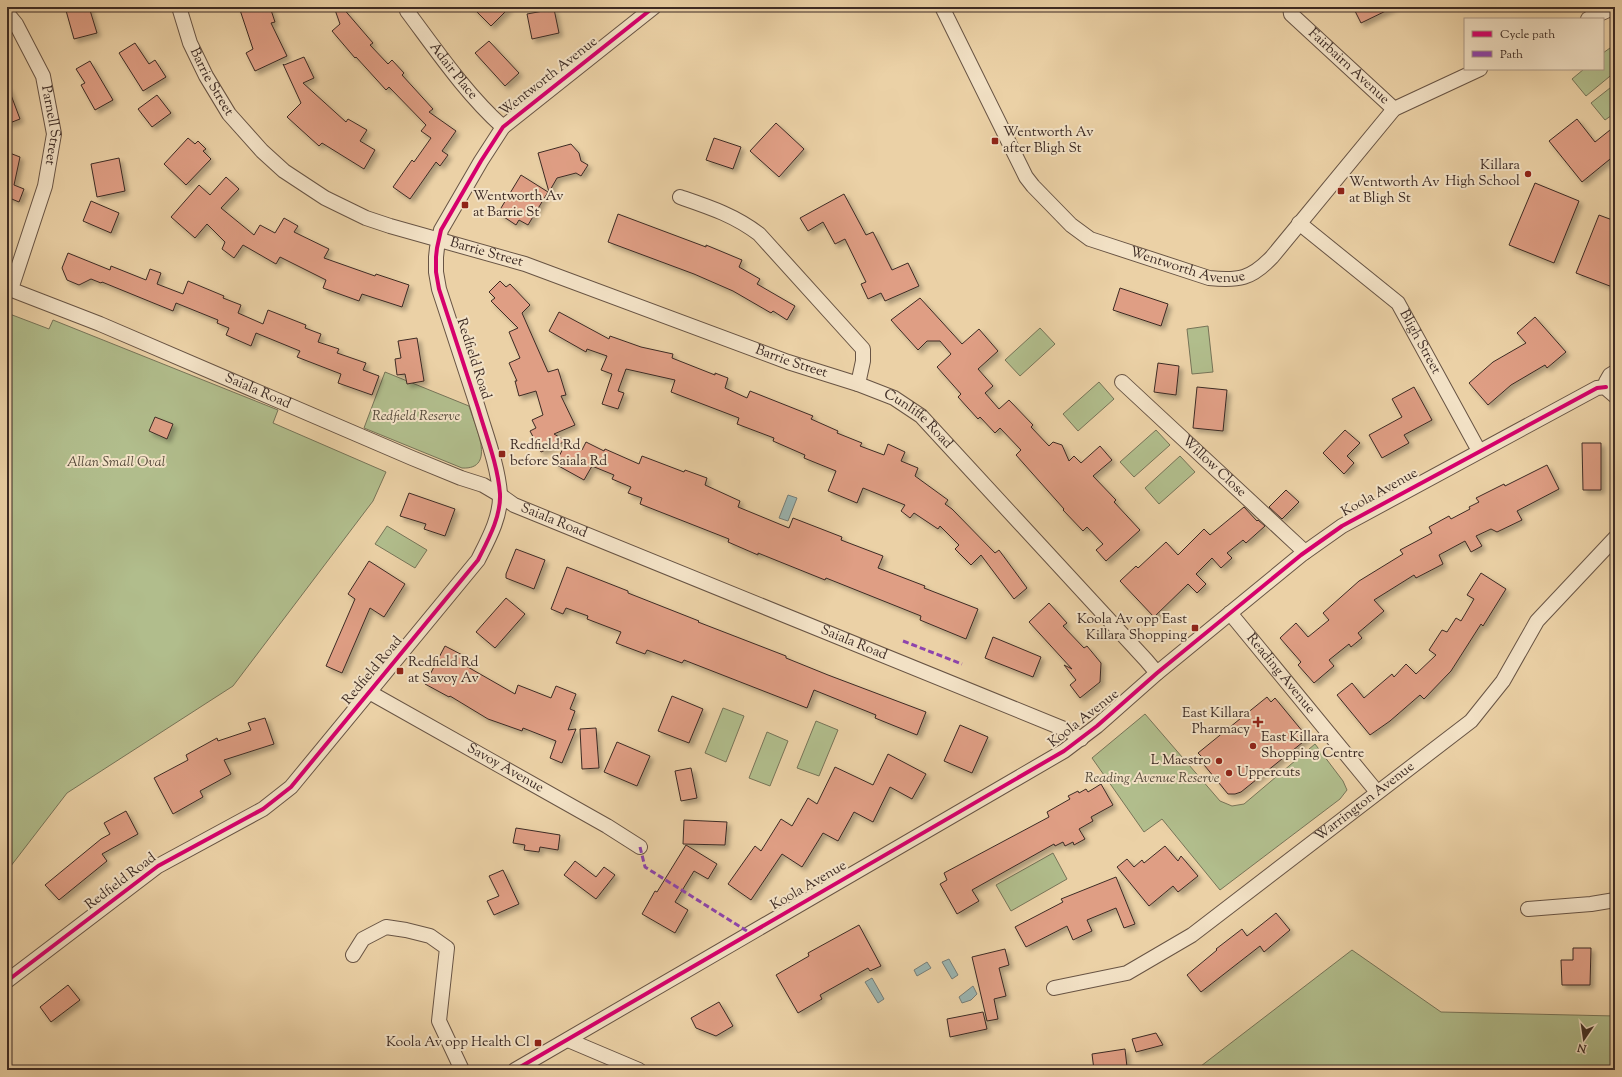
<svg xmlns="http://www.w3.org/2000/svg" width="1622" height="1077" font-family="'Sorts Mill Goudy',serif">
<defs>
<filter id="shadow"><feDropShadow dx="3.5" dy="3.5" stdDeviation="2" flood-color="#0004"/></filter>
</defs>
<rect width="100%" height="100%" fill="#ebd1a6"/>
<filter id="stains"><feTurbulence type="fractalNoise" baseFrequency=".005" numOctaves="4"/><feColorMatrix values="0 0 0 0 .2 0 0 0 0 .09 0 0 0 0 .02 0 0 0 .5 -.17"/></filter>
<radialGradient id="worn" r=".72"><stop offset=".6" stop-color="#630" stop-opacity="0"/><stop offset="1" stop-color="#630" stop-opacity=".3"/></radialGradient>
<path fill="#b1bd8c" stroke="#777458" d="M1610 48 1615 54V72L1586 96 1572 79 1584 69H1603V53Z
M1615 84V113L1605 120 1591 103Z
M7 313 49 329 53 320 278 410 273 423 386 472 373 501 233 686 67 793 7 871Z
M1208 326 1213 372 1192 374 1187 329Z
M1040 328 1055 344 1020 376 1005 360Z
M385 372 469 406C474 424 498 470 462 468L364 428Z
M1099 382 1114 399 1078 431 1063 414Z
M1156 430 1170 445 1134 477 1120 462Z
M1180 456 1195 472 1159 504 1145 488Z
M387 526 427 550 415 568 375 544Z
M723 708 744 716 726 762 705 753Z
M1145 714 1220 801 1232 806 1244 804 1315 744 1343 781 1347 790 1340 799 1220 890 1162 819 1144 832 1092 758Z
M816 721 838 730 819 776 797 768Z
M767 732 788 741 770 786 749 778Z
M1053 853 1067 879 1011 911 996 885Z
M1352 950 1441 1012 1615 1016V1070H1190L1201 1066Z"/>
<path fill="#9bb5b1" stroke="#757e79" d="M788 495 797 498 788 521 779 518Z
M949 959 958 975 952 979 942 962Z
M927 962 931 968 917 976 914 970Z
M872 978 884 999 878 1003 865 982Z
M973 986 977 994 971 1000 962 1003 959 997Z"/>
<path fill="#df9e84" stroke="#3d2b24" filter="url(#shadow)" d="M65 7H89L97 33 74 39Z
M239 7H270L275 22 271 23 287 56 255 71 246 53 253 49Z
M334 7H342L373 43 370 45 388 64 392 60 404 73 402 75 433 109 429 112 456 131 442 151 448 155 440 166 436 162 410 199 393 187 412 160 414 162 431 138 421 131 426 125 389 87 386 90 356 57 355 58 332 31 340 24Z
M472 7H510L491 26Z
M1353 7H1394L1361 23Z
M554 9 559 33 532 39 527 14Z
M489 41 519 73 505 86 475 53Z
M135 43 149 64 155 60 166 77 143 91 119 53Z
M304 57 314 78 303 83 346 122 348 119 367 130 360 141 375 150 364 169 322 143 319 146 287 117 301 103 283 64 284 65Z
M90 61 113 100 95 110 81 85 85 83 76 69Z
M8 87 20 119 7 124V88Z
M157 95 171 113 152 127 138 109Z
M1577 119 1595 142 1615 126V155L1582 182 1549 141Z
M776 123 804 149 779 177 750 151Z
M188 138 195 144 198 141 206 149 203 151 211 159 186 185 164 164Z
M714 138 741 147 733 169 706 160Z
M571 144 579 153 581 161 588 165 581 176 576 173 557 178 549 192 538 153Z
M7 152 20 157 14 185 24 189 19 202 7 197Z
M119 158 125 191 97 197 91 164Z
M521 175 548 192 528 225 519 220 516 225 498 213Z
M226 177 239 189 221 208 254 235 260 225 275 233 284 218 298 226 294 232 329 249 324 258 375 276 376 274 409 285 402 307 362 294 359 301 323 288 326 280 280 257 276 264 243 245 234 258 222 249 225 242 207 224 195 238 171 217 199 185 210 195Z
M1535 183 1579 201 1554 263 1509 245Z
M844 194 866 235 873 232 892 270 908 263 919 286 885 301 881 293 868 299 861 284 866 282 845 239 835 244 823 222 808 231 800 218Z
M91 201 119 213 111 233 83 221Z
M618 214 706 247V245L742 260 739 267 760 279 757 284 795 306 787 320 773 311 771 313 733 291 694 274 608 242Z
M1599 215 1615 221V288L1576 273Z
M68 253 110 270 111 266 146 280 150 269 161 273 157 284 183 294 188 281 224 296 223 298 241 305 238 313 263 324 268 310 306 325 305 328 321 334 318 342 339 349 337 353 366 363 363 370 379 376 372 395 338 383 341 374 297 357 300 351 256 333 251 346 226 335 229 328 217 323 218 320 176 303 173 311 102 282 101 283 91 279 79 285 67 280 62 268Z
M500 281 506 287 510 284 530 305 522 313 548 372 558 369 566 395 561 396 575 425 554 434 566 441 541 452 530 431 536 428 532 420 543 415 536 391 519 396 515 381H517L509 363 520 358 509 332 518 328 491 301 495 298 489 292Z
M1120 288 1168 304 1161 326 1113 310Z
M920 298 962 344 979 329 998 351 978 369 993 386 985 393 999 409 1009 400 1033 425 1031 427 1049 446 1053 442 1062 445 1069 461 1074 456 1081 463 1100 446 1112 460 1093 476 1116 500 1114 502 1140 530 1106 561 1096 550 1103 544 1087 527 1083 531 1063 510 1064 509 1016 455 1021 450 1000 428 995 433 980 417 978 419 958 397 961 394 937 367 951 354 940 341H927L918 350 891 320Z
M559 312 609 339 610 336 641 347 673 354 672 358 715 375V373L728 378 725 388 747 398 750 391 813 416 811 419 838 431 837 433 862 443 860 446 884 455 888 444 905 452 901 461 918 468 915 476 948 500 945 504 952 509 995 553 999 550 1027 588 1014 599 981 555 971 565 955 549 959 545 940 526 938 529 914 513 910 518 901 511 905 505 863 488 857 503 828 491 836 471 804 458 805 455 773 441 774 438 737 424 739 418 671 392 675 380 626 369 618 391 624 393 618 409 602 404 612 374 601 370 607 356 587 349 586 352 549 331Z
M1535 317 1566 352 1547 368 1545 365 1511 385 1488 405 1469 383 1493 362 1526 343 1517 333Z
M417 338 424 381 407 384 405 374 397 375 395 359 401 358 398 341Z
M1158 363 1179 366 1176 395 1154 392Z
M1197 387 1227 390 1223 431 1193 428Z
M1414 387 1432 420 1404 435 1409 443 1382 458 1369 435 1402 417 1392 399Z
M155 417 173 424 167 439 149 431Z
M1345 430 1360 443 1347 456 1354 463 1344 474 1323 453Z
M567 441 582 450 586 442 604 451 605 449 639 464 642 456 684 472 685 470 707 478 705 485 740 501 738 507 789 528 793 518 842 537 841 540 883 556 878 568 925 586 924 588 978 609 966 639 920 620 921 616 826 578 825 580 758 553V555L728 542 729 539 640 504 642 498 628 493 631 487 612 479 614 475 592 466 584 480 555 464Z
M1582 443H1601V490H1583Z
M1547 465 1559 489 1517 511 1522 520 1497 532 1491 529 1476 536 1482 546 1471 552 1465 541 1439 555 1443 564 1416 578 1414 575 1374 600 1384 611 1358 633 1362 638 1351 647 1349 644 1329 660 1334 666 1314 683 1298 665 1301 662 1280 638 1296 623 1308 637 1329 620 1323 613 1359 581 1403 554 1400 550 1432 533 1429 527 1449 516 1451 519 1470 509 1469 507 1479 502 1476 498 1504 484 1505 486Z
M1286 490 1299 502 1282 519 1269 507Z
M409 493 455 509 445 536 424 529 426 524 400 516Z
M1244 507 1257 521 1258 520 1265 526 1246 543 1243 540 1227 553 1232 558 1221 568 1212 558 1196 574 1206 584 1197 593 1188 584 1154 617 1120 581 1136 566 1138 568 1166 542 1178 555 1204 529 1210 535Z
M516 549 545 560 534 589 506 578V574Z
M369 561 405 584 384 617 370 608 342 673 326 666 355 599 348 594Z
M567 567 628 591V593L699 621 698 622 786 656V658L828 675 926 712 917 735 875 718 876 715 814 690 807 708 684 660 682 663 647 650 645 654 616 643 621 632 587 619 588 616 566 608 563 614 551 609Z
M1481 573 1506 589 1483 626 1481 624 1451 671 1424 699 1420 695 1390 721 1370 735 1337 695 1352 683 1364 698 1392 674 1394 677 1406 664 1416 674 1436 655 1429 650 1442 630 1447 632 1456 618 1461 621 1474 599 1467 595Z
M506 598 525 614 495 648 476 632Z
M1049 603 1067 623 1063 626 1084 648 1087 646 1101 663 1100 682 1080 698 1070 685 1076 680 1064 665 1072 669 1029 622Z
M993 637 1041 657 1033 677 985 658Z
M445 646 470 659 466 666 515 694 518 685 551 698 556 686 576 694 570 709 575 711 568 730 576 729 562 763 550 758 556 741 523 728 522 731 488 719 450 696 449 697 425 684Z
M672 696 703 709 689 743 658 731Z
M1267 697 1271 702 1275 698 1308 738 1241 792 1235 794H1228L1200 760 1203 758 1198 753Z
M265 718 274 744 224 760 231 774 200 791 203 797 173 814 154 778 188 760 186 755 217 738 218 741 251 730 248 723Z
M960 725 988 737 972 773 944 761Z
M596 728 599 768 582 769 580 729Z
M617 742 650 756 637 786 604 772Z
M888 754 926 774 912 799 890 787 873 822 854 812 838 841 823 833 802 867 782 854 751 900 728 884 755 846 761 851 781 819 792 826 808 798 817 804 835 767 873 785Z
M691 768 697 798 681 801 675 771Z
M1101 784 1113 805 1091 817 1093 821 1079 829 1085 839 1074 845 1073 842 1065 846 1063 842 1055 846 1054 844 972 890 979 901 957 914 940 884 947 880 944 873 1049 817 1047 812 1070 799 1068 796 1078 791 1079 793 1086 789 1088 792Z
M126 811 138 834 102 854 107 861 59 900 45 885 101 839 110 834 104 823Z
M684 820 727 822 725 845 683 844Z
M516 828 560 835 558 850 540 847 539 852 524 850 525 845 513 843Z
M686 845 717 864 708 879 694 871 675 902 688 910 675 933 642 914 655 891 657 892Z
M1165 846 1178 861 1181 856 1198 876 1178 892 1173 886 1149 906 1117 867 1127 859 1134 867 1142 860 1144 863Z
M575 861 596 877 604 867 615 875 596 899 564 875Z
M503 870 519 904 494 915 487 901 499 896 489 876Z
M1116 877 1135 924 1124 928 1116 908 1087 920 1092 931 1073 940 1067 926 1026 947 1015 927 1063 902 1061 899Z
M1276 913 1290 930 1264 952 1260 946 1201 992 1187 975 1217 950 1216 949 1242 929 1247 936Z
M859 925 881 966 870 971 868 968 820 995 822 999 798 1013 776 975 809 956 808 953Z
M1573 948H1591L1590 985H1562L1561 960H1573Z
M1005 949 1009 965 999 968 1006 996 994 999 998 1019 987 1021 972 957Z
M68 985 80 1000 51 1022 40 1007Z
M719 1002 733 1026 716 1036 696 1028 691 1018Z
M983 1012 987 1029 950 1037 947 1019Z
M1156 1033 1163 1045 1136 1052 1132 1039Z
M1125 1049 1127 1067 1094 1070 1092 1054Z"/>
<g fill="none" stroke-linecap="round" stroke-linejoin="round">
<g stroke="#685444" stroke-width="16">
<g id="minor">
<path id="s1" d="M179 7 190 43 206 76 229 114 262 151 284 171 325 198 366 218 390 226 525 264 788 362 858 384 894 398 921 416 1146 660 1157 673"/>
<path id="s2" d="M942 7 1026 177 1033 186 1071 225 1090 239 1209 278C1239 281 1251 279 1272 257L1394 109 1480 69"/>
<path id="s3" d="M1290 7 1291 14 1394 109"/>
<path id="s4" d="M407 11C437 51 466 94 503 127"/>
<path id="s5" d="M7 13 16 24 43 76 54 134 45 186 11 289"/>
<path d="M1588 19 1615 7"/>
<path d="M680 197C709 207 734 215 759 234L863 349V361L858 384"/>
<path id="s6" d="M1299 223 1398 303 1479 451"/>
<path id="s7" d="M7 288 100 324 412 458 461 478 483 485 500 495 514 505 1069 731 1081 739"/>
<path d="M1615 372 1610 375 1606 382 1608 390 1615 396"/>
<path id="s8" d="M1122 382 1305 552"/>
<path id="s9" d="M1230 613 1377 792"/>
<path id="s10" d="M369 692 607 826 640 847"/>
<path d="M1528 909 1591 904 1615 900"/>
<path d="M353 955 363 939 386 927 406 930 430 936 447 948 439 1021 462 1070"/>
<path d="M7 981 158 866 263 809 291 787 478 560C488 540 501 517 500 494 498 466 486 435 478 408 465 369 452 329 439 289L436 272V257L437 248 441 230 481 161 503 127 654 7"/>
<path id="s11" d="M1054 988 1127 973 1192 935 1471 721 1503 681 1537 621 1615 538"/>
<path d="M568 1040 639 1070"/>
<path d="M515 1070 1064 751 1097 726 1157 673 1301 555 1342 526 1597 388 1606 387"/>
</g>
</g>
<use href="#minor" stroke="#f2e1c5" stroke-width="14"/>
<path stroke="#8e44ad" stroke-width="3" stroke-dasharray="6 3" stroke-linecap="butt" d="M903 641 962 664
M640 847 645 867 750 933"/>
<g stroke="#f2e1c5" stroke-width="6">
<path id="cycleway" d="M7 981 158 866 263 809 291 787 478 560C488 540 501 517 500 494 498 466 486 435 478 408 465 369 452 329 439 289L436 272V257L437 248 441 230 481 161 503 127 654 7
M515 1070 1064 751 1097 726 1157 673 1301 555 1342 526 1597 388 1606 387"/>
</g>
<use href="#cycleway" stroke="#d6006c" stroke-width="4"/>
</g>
<g fill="#8f2418" stroke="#f2e1c5" stroke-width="1.5">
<rect x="991" y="137" width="8" height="8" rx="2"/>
<circle cx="1528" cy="174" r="4"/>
<rect x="1337" y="187" width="8" height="8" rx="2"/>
<rect x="461" y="201" width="8" height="8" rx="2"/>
<rect x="498" y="450" width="8" height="8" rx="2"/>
<rect x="1191" y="624" width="8" height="8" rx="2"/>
<rect x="396" y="667" width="8" height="8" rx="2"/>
<path d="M1256 716h4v4h4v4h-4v4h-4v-4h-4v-4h4z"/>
<circle cx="1253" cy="746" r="4"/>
<circle cx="1219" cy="761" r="4"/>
<circle cx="1229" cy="773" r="4"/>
<rect x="534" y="1039" width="8" height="8" rx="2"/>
</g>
<g text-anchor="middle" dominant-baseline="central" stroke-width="4" stroke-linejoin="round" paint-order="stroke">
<g font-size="14" fill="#3d2b24" stroke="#f2e1c5">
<text stroke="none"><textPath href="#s3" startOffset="85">Fairbairn Avenue</textPath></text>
<text stroke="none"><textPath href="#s4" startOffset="76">Adair Place</textPath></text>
<text transform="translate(549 77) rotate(-38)">Wentworth Avenue</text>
<text stroke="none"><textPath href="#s1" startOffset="82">Barrie Street</textPath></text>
<text stroke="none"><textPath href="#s5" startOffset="123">Parnell Street</textPath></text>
<text stroke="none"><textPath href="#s1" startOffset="418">Barrie Street</textPath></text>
<text stroke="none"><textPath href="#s2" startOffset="381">Wentworth Avenue</textPath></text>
<text stroke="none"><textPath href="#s6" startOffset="172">Bligh Street</textPath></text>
<text transform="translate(473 359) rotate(72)">Redfield Road</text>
<text stroke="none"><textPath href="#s1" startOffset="742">Barrie Street</textPath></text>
<text stroke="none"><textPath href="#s7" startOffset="271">Saiala Road</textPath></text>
<text stroke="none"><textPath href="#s1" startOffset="883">Cunliffe Road</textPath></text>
<text stroke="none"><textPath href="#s8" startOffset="125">Willow Close</textPath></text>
<text transform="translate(1380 493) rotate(-29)">Koola Avenue</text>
<text stroke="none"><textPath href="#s7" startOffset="595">Saiala Road</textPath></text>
<text stroke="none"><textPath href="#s7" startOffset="919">Saiala Road</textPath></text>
<text transform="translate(373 671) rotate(-50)">Redfield Road</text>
<text stroke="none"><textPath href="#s9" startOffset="79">Reading Avenue</textPath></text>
<text transform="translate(1084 719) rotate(-38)">Koola Avenue</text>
<text stroke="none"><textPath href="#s10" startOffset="156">Savoy Avenue</textPath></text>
<text stroke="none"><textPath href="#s11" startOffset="368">Warrington Avenue</textPath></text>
<text transform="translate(121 882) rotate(-37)">Redfield Road</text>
<text transform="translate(809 886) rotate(-30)">Koola Avenue</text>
</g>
<g font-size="14" fill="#3d2b24" stroke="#f2e1c5" text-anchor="start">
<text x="1003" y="133">Wentworth Av<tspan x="1003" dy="16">after Bligh St</tspan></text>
<text x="1520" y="166" text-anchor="end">Killara<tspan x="1520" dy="16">High School</tspan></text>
<text x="1349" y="183">Wentworth Av<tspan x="1349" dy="16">at Bligh St</tspan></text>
<text x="473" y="197">Wentworth Av<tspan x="473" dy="16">at Barrie St</tspan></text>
<text x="510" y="446">Redfield Rd<tspan x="510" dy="16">before Saiala Rd</tspan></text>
<text x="1187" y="620" text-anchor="end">Koola Av opp East<tspan x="1187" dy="16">Killara Shopping</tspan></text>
<text x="408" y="663">Redfield Rd<tspan x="408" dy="16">at Savoy Av</tspan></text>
<text x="1250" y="714" text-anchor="end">East Killara<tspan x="1250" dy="16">Pharmacy</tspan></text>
<text x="1261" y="738">East Killara<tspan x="1261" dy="16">Shopping Centre</tspan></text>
<text x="1211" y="761" text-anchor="end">L Maestro</text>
<text x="1237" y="773">Uppercuts</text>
<text x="530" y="1043" text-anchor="end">Koola Av opp Health Cl</text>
</g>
<g font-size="14" font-style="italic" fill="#544839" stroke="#f2e1c5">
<text x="416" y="417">Redfield Reserve</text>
<text x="116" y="463">Allan Small Oval</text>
<text x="1152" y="779">Reading Avenue Reserve</text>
</g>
</g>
<rect width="1622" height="1077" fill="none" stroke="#ebd1a6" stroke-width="24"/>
<rect x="8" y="8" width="1606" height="1061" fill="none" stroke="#3d2b24" stroke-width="2"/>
<rect x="12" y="12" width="1598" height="1053" fill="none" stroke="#3d2b24"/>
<rect x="1464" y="18" width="140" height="52" fill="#f2e1c5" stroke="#aa9885"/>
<rect x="1472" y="31" width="20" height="6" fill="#d6006c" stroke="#aa9885"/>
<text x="1500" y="38" font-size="12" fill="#3d2b24">Cycle path</text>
<rect x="1472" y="51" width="20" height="6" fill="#8e44ad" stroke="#aa9885"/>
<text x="1500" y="58" font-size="12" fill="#3d2b24">Path</text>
<g transform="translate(1584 1039) rotate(193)" stroke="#f2e1c5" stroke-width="3" paint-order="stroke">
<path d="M0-3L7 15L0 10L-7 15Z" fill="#3d2b24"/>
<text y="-6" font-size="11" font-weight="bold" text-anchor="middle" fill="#3d2b24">N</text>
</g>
<rect width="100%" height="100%" filter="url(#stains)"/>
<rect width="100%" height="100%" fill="url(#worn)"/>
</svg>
